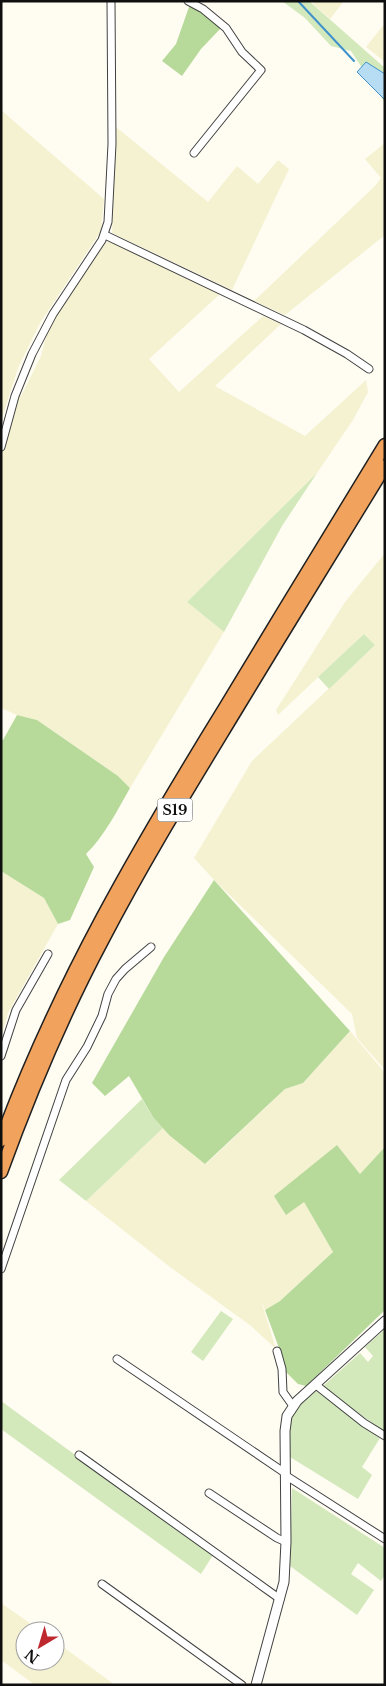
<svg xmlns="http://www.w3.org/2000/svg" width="386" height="1686" font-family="'Libre Baskerville',serif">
<rect width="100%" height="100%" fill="#fffcf2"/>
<path fill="#f5f2d2" d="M315 1H344L330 19 313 4Z
M385 23V62L366 47Z
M1 110 104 199 101 231 40 323 18 368 1 421Z
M116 127 208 202 237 166 258 184 278 160 289 169 232 290 112 233Z
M385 143V235L285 315 254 301 375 186 381 178 365 159Z
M109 241 114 242 220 294 149 359 179 392 263 316 281 324 215 386 305 436 366 380 368 392 353 420 317 473 187 602 224 632 130 788 118 776 37 720 17 715 1 708V465L4 442 17 395 21 396 41 356 48 329 100 246Z
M385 553V1070L357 1038 352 1014 214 880 194 858 252 761 375 645 364 634 278 715 276 710 345 602Z
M1 871 44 898 58 924 8 1013 1 1037Z
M350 1031 385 1073V1148L360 1174 337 1145 304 1202 333 1252 280 1301 265 1310 261 1300 276 1349 251 1326 170 1267 86 1201 163 1128 169 1135 206 1164 285 1089 303 1083Z
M1 1603 41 1631H25V1661H55V1641L115 1685H35L1 1660Z"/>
<path fill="#d3e9bb" d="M282 1H309L385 68V103L351 51 331 46 305 18Z
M317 473 282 526 224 632 187 602Z
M364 634 375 645 329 689 318 677Z
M142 1099 153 1117 163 1128 86 1201 59 1180Z
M221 1311 233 1319 203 1361 191 1352Z
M385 1329V1432L341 1401 323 1386 360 1353 368 1362 373 1356 365 1347Z
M316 1391 380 1438 362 1467 372 1475 358 1499 290 1457C290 1442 287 1422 295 1410 300 1402 310 1397 316 1391Z
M1 1401 213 1555 201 1574 1 1429Z
M292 1488 385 1548V1575L381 1581 358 1563 351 1574 374 1590 357 1615 290 1566Z"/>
<path fill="#b7da9b" d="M190 4 204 12 221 28 201 49 182 76 162 61 176 44Z
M17 715 37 720 118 776 130 788C117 811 105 835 86 854L94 867 70 920 58 924 44 898 1 871V740H3Z
M214 880 350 1031 303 1083 285 1089 205 1164 169 1135 153 1117 129 1076 105 1096 92 1083 164 957Z
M337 1145 360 1174 385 1147V1310L306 1386 298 1384 285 1371 279 1348 265 1310 280 1301 333 1252 304 1202 286 1215 274 1196Z"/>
<path fill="#b7ddf5" stroke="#3f92cb" d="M366 62 385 74V100L357 72Z"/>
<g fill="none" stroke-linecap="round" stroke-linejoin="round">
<path stroke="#3f92cb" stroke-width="2" d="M298 1 354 61"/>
<g stroke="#424242" stroke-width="9">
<path id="minor" d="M188 1 203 9 226 28 242 52 261 70 194 153
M105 235 304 330 347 354 369 369
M1 447 15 396 32 354 53 314 102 240 108 222 112 144 111 1
M1 1056 16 1010 48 954
M1 1269 66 1080 87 1047 102 1016 108 994 116 979 125 969 151 947
M277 1351 282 1369 283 1392 293 1406
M117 1359 285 1473
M316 1385 364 1423 385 1436
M79 1455 280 1599
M285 1475 385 1539
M209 1493 277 1538 286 1542
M102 1584 242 1685"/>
</g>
<g stroke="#424242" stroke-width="11">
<path id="tertiary" d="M256 1685 284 1582 286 1542 285 1431 287 1416 297 1401 385 1321"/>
</g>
<g stroke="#202020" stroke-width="15">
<path id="motorway" d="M1 1140C59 984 138 849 225 708 278 620 331 533 385 445
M1 1172C30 1092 63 1014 103 939 144 860 191 784 237 708 286 627 336 546 385 466"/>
</g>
<use href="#minor" stroke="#fff" stroke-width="7"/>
<use href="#tertiary" stroke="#fff" stroke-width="9"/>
<use href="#motorway" stroke="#f1a25d" stroke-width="12"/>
</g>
<g text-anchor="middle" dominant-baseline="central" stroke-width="5" stroke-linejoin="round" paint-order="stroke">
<rect fill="#fff" stroke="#575757" stroke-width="1" x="157.5" y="798.5" width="35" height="23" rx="4"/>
<g font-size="14" font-weight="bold" fill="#0f0f0f">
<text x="175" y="810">S19</text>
</g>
</g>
<rect width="386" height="1686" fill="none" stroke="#0f0f0f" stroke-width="5"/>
<g transform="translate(40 1646) rotate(218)"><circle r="24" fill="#ffffff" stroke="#9f9f9f"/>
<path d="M0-4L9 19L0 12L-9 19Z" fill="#bd292f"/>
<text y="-8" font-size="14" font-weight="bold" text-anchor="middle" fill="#0f0f0f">N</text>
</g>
</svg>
